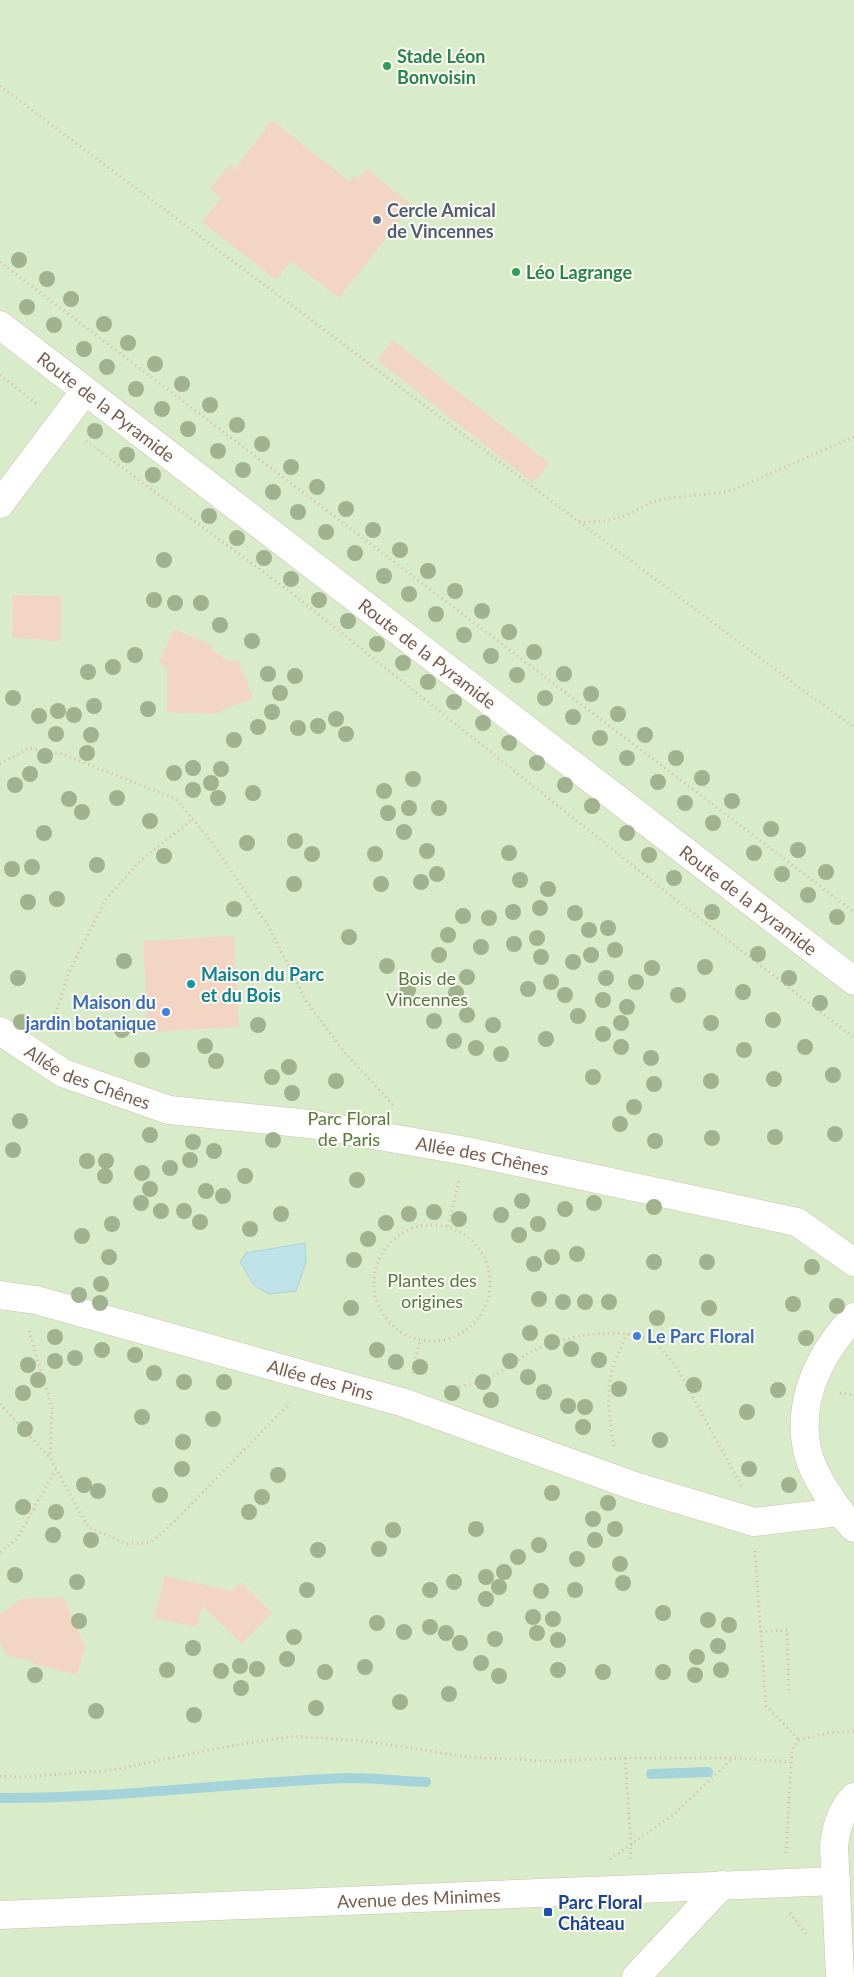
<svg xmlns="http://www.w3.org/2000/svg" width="854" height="1977" font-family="Lato,sans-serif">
<rect width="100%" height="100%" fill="#fdf6ec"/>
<path fill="#d8ecc9" d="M0 0H854V1977H0Z"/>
<path fill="#bfe3e8" stroke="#a5d3da" d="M305 1243 306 1262 296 1291 268 1294 254 1285 240 1262 246 1253Z"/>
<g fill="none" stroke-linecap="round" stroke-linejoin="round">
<path stroke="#a5d3da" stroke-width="10" d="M651 1774 708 1772
M0 1798C117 1799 233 1782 350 1778 375 1778 401 1781 426 1782"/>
</g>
<path fill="#f3d5c3" d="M272 120 350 182 354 176 359 179 367 169 412 205 339 298 291 261 276 280 202 222 221 198 210 189 230 164 235 169Z
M393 340 549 463 533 483 377 360Z
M13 595 62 596 60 641 12 638Z
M174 629 212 645 213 652 221 655 227 661 238 660 253 698 213 714 167 712V668L159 662Z
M234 936 239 1027 148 1032 143 941Z
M165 1576 232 1591 241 1582 272 1613 242 1644 202 1606 197 1627 154 1618Z
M63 1597 85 1647 77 1675 34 1664 33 1661 8 1656 0 1642V1614L22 1599Z"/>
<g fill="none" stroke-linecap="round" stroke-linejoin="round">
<g stroke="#d1beb0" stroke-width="29">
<g id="minor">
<path id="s1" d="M0 325 854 981"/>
<path d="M0 504 85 391"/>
<path id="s2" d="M0 1031 63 1073 169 1110 310 1124 466 1151 797 1222 854 1262"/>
<path id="s3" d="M0 1295 36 1300 405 1403 637 1487 754 1522 839 1512"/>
<path d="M854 1317C820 1353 797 1399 807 1449 812 1475 837 1510 854 1528"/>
<path id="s4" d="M0 1915 836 1881"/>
<path d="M636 1977 722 1885"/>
<path d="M840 1977 834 1846C836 1828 841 1810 854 1797"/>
</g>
</g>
<path stroke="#d9b8a5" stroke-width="3" stroke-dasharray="1 4" stroke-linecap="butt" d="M0 86 808 694 854 727
M0 262 854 912
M0 375 37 404
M86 441 289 591 661 888 854 1038
M579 522C600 522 611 521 631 513 639 510 647 503 655 501 681 494 709 497 735 489L854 437
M0 764 29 748 62 754 176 799 211 841 269 927 306 1001 345 1053 395 1107
M51 1028 69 972 106 899 141 860 193 819
M374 1283a58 58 0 1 1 116 0a58 58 0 1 1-116 0Z
M448 1226 459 1181
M29 1331 52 1408 50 1458
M412 1373 420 1341
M455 1388C466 1385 479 1383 489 1378 504 1371 517 1360 531 1352 560 1337 616 1326 647 1339 660 1344 668 1357 677 1368L742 1487
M840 1393 854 1395
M0 1404 50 1458 88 1527 127 1544 150 1542 167 1529 290 1403
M614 1446C610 1422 605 1395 612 1371 615 1358 622 1346 627 1334
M755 1551 766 1706 799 1740
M0 1552 17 1539 56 1469
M761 1632 787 1630 789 1694
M625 1758 631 1844 630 1859
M0 1776 23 1777 112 1770 224 1747 294 1736 364 1741 468 1757 548 1761 625 1758H733L790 1762
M786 1853 792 1749 799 1740 828 1733 854 1731
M610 1859 673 1815 733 1758
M790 1913 806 1934"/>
<use href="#minor" stroke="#fff" stroke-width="28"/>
</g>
<g fill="#a0b28e">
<circle cx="19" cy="260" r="8"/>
<circle cx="47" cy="279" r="8"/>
<circle cx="71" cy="299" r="8"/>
<circle cx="27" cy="307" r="8"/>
<circle cx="104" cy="324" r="8"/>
<circle cx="54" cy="325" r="8"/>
<circle cx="128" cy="343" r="8"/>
<circle cx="84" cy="349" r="8"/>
<circle cx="155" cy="364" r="8"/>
<circle cx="107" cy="367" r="8"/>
<circle cx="182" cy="384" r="8"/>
<circle cx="136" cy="389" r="8"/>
<circle cx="210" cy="405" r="8"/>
<circle cx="162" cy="409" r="8"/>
<circle cx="237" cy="425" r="8"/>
<circle cx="188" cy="429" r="8"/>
<circle cx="95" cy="431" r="8"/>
<circle cx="262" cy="444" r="8"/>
<circle cx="218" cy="451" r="8"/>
<circle cx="127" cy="455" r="8"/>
<circle cx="291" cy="467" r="8"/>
<circle cx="243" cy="470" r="8"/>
<circle cx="153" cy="475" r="8"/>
<circle cx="317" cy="487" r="8"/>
<circle cx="273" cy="492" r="8"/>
<circle cx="346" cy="509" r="8"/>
<circle cx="298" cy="512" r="8"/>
<circle cx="209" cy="516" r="8"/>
<circle cx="373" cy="530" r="8"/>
<circle cx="326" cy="532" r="8"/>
<circle cx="237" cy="538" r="8"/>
<circle cx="400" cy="550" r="8"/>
<circle cx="355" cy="553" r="8"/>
<circle cx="264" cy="558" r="8"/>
<circle cx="164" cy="560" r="8"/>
<circle cx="428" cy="571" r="8"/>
<circle cx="384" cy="576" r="8"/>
<circle cx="291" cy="579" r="8"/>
<circle cx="455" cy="591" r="8"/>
<circle cx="409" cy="594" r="8"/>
<circle cx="154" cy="600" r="8"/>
<circle cx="319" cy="600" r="8"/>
<circle cx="175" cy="603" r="8"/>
<circle cx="201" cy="603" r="8"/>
<circle cx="482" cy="611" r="8"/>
<circle cx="436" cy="614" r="8"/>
<circle cx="348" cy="621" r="8"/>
<circle cx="220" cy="625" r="8"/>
<circle cx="509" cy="632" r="8"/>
<circle cx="464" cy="635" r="8"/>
<circle cx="252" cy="641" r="8"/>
<circle cx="377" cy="644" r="8"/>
<circle cx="534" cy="652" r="8"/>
<circle cx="135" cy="655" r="8"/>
<circle cx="491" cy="656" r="8"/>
<circle cx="403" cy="663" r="8"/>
<circle cx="113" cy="667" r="8"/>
<circle cx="88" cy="672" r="8"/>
<circle cx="268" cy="674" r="8"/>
<circle cx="564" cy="674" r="8"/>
<circle cx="517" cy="675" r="8"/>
<circle cx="295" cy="676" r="8"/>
<circle cx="428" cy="682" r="8"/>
<circle cx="280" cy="693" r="8"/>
<circle cx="591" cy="694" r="8"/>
<circle cx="13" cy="698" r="8"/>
<circle cx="545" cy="698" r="8"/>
<circle cx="454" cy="702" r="8"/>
<circle cx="94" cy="706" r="8"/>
<circle cx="148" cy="709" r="8"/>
<circle cx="58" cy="711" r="8"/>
<circle cx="272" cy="712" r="8"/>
<circle cx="618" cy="714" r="8"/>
<circle cx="74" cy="715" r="8"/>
<circle cx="39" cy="716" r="8"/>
<circle cx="573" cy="717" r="8"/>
<circle cx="336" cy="719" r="8"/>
<circle cx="483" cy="723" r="8"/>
<circle cx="318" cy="726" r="8"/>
<circle cx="258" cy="727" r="8"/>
<circle cx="298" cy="728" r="8"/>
<circle cx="56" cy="734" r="8"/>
<circle cx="346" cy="734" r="8"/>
<circle cx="91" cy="735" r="8"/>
<circle cx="645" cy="735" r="8"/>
<circle cx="600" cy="738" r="8"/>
<circle cx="234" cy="740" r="8"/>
<circle cx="509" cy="743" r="8"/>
<circle cx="87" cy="753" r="8"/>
<circle cx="45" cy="756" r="8"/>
<circle cx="627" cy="758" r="8"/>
<circle cx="676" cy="758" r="8"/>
<circle cx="537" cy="763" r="8"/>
<circle cx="193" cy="768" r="8"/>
<circle cx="221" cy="769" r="8"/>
<circle cx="174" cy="773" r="8"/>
<circle cx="30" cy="774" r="8"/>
<circle cx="702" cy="778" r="8"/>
<circle cx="413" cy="779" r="8"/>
<circle cx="658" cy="782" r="8"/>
<circle cx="211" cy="783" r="8"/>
<circle cx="15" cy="785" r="8"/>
<circle cx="565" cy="785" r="8"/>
<circle cx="193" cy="790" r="8"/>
<circle cx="384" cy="791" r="8"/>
<circle cx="253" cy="793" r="8"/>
<circle cx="117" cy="798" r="8"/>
<circle cx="218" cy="798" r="8"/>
<circle cx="69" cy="799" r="8"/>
<circle cx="732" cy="801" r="8"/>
<circle cx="685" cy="803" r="8"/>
<circle cx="592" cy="806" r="8"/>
<circle cx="409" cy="808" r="8"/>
<circle cx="439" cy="808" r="8"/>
<circle cx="82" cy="812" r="8"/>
<circle cx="388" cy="813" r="8"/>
<circle cx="150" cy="821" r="8"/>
<circle cx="713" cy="823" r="8"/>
<circle cx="771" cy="829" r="8"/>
<circle cx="404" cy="832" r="8"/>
<circle cx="44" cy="833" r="8"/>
<circle cx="627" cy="833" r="8"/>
<circle cx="295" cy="841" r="8"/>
<circle cx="247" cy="843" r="8"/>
<circle cx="798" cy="850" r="8"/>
<circle cx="427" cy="851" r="8"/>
<circle cx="509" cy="853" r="8"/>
<circle cx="754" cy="853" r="8"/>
<circle cx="312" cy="854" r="8"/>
<circle cx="375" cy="854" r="8"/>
<circle cx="649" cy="855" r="8"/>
<circle cx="164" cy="856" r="8"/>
<circle cx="97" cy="865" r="8"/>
<circle cx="32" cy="867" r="8"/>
<circle cx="12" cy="869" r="8"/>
<circle cx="826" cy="872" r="8"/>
<circle cx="437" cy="874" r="8"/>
<circle cx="782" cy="874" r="8"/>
<circle cx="674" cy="878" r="8"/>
<circle cx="520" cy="880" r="8"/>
<circle cx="421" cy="882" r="8"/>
<circle cx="294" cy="884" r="8"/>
<circle cx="381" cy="884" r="8"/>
<circle cx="548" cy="889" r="8"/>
<circle cx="808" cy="895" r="8"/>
<circle cx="57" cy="899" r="8"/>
<circle cx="28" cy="902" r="8"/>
<circle cx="540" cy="908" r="8"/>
<circle cx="234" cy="909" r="8"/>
<circle cx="513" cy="912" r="8"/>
<circle cx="712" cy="912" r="8"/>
<circle cx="575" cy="913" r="8"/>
<circle cx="463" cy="916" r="8"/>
<circle cx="837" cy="917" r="8"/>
<circle cx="489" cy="918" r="8"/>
<circle cx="608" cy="928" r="8"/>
<circle cx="589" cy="930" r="8"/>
<circle cx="448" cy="935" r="8"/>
<circle cx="349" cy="937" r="8"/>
<circle cx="537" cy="938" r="8"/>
<circle cx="514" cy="944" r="8"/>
<circle cx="481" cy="947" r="8"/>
<circle cx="615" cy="950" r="8"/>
<circle cx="758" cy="954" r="8"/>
<circle cx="439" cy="955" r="8"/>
<circle cx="591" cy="955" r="8"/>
<circle cx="541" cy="957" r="8"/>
<circle cx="124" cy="961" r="8"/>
<circle cx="573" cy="962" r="8"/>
<circle cx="387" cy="966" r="8"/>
<circle cx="705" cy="967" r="8"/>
<circle cx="652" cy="968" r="8"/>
<circle cx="467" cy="977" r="8"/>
<circle cx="18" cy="978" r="8"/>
<circle cx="606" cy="978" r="8"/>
<circle cx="789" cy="978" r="8"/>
<circle cx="551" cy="982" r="8"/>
<circle cx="636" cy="982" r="8"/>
<circle cx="528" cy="989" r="8"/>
<circle cx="408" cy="990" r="8"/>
<circle cx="743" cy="992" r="8"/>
<circle cx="456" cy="993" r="8"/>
<circle cx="565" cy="995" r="8"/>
<circle cx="678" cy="995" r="8"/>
<circle cx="603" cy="1000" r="8"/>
<circle cx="820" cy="1003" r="8"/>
<circle cx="627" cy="1007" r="8"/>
<circle cx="467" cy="1015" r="8"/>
<circle cx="578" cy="1016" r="8"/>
<circle cx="773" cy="1020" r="8"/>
<circle cx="434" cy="1021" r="8"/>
<circle cx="21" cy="1022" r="8"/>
<circle cx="621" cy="1023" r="8"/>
<circle cx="711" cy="1023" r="8"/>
<circle cx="258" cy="1025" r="8"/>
<circle cx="493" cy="1025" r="8"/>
<circle cx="122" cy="1030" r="8"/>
<circle cx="603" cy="1034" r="8"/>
<circle cx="546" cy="1039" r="8"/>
<circle cx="454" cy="1041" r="8"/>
<circle cx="205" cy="1046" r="8"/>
<circle cx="621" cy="1047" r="8"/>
<circle cx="805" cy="1047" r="8"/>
<circle cx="476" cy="1048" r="8"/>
<circle cx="744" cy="1050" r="8"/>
<circle cx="501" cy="1054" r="8"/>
<circle cx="651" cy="1058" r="8"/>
<circle cx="142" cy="1060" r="8"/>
<circle cx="216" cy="1061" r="8"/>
<circle cx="289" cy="1067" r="8"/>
<circle cx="833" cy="1075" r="8"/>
<circle cx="272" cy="1077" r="8"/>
<circle cx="593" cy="1077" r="8"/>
<circle cx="774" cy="1079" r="8"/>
<circle cx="336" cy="1081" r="8"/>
<circle cx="711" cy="1081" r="8"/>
<circle cx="654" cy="1084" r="8"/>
<circle cx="292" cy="1093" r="8"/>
<circle cx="634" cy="1107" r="8"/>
<circle cx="20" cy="1121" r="8"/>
<circle cx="620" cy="1124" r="8"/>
<circle cx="835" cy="1134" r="8"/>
<circle cx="150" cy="1135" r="8"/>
<circle cx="775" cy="1137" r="8"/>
<circle cx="712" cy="1138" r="8"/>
<circle cx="273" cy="1140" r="8"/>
<circle cx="655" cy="1141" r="8"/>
<circle cx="193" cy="1142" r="8"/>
<circle cx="13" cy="1150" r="8"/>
<circle cx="214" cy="1151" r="8"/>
<circle cx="190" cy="1160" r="8"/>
<circle cx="87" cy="1161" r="8"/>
<circle cx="106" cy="1161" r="8"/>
<circle cx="170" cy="1168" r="8"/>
<circle cx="142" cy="1173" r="8"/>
<circle cx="105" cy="1176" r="8"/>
<circle cx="245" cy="1176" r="8"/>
<circle cx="357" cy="1180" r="8"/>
<circle cx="150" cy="1189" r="8"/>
<circle cx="206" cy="1191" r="8"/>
<circle cx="223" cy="1196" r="8"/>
<circle cx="522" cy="1201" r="8"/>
<circle cx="141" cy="1203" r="8"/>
<circle cx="594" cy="1203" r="8"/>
<circle cx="654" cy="1207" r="8"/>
<circle cx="565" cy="1209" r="8"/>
<circle cx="161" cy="1211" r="8"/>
<circle cx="184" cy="1211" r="8"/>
<circle cx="434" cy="1212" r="8"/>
<circle cx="281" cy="1214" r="8"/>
<circle cx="409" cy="1214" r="8"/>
<circle cx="501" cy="1215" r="8"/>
<circle cx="459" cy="1219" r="8"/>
<circle cx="200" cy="1222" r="8"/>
<circle cx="386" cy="1223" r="8"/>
<circle cx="112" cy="1224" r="8"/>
<circle cx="538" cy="1224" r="8"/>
<circle cx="250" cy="1229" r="8"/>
<circle cx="519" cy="1235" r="8"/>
<circle cx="82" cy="1236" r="8"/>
<circle cx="368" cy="1239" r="8"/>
<circle cx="577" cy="1254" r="8"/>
<circle cx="109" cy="1257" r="8"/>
<circle cx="552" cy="1257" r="8"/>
<circle cx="354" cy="1260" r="8"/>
<circle cx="654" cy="1262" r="8"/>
<circle cx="707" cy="1262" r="8"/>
<circle cx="534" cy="1264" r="8"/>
<circle cx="812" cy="1267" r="8"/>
<circle cx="101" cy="1284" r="8"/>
<circle cx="79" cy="1295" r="8"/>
<circle cx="539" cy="1299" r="8"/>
<circle cx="563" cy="1302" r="8"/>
<circle cx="585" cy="1302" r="8"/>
<circle cx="609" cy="1302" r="8"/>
<circle cx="100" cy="1303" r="8"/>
<circle cx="793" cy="1304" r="8"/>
<circle cx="837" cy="1306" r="8"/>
<circle cx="351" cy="1308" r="8"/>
<circle cx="709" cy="1308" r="8"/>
<circle cx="657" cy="1318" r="8"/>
<circle cx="530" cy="1333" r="8"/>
<circle cx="55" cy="1337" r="8"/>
<circle cx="806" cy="1338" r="8"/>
<circle cx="552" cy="1342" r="8"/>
<circle cx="571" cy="1349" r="8"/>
<circle cx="102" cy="1350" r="8"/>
<circle cx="377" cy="1350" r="8"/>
<circle cx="135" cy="1355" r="8"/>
<circle cx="75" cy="1358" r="8"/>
<circle cx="599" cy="1360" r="8"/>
<circle cx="55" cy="1361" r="8"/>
<circle cx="510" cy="1361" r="8"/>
<circle cx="396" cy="1362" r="8"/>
<circle cx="28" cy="1365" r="8"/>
<circle cx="420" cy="1367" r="8"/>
<circle cx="154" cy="1373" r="8"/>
<circle cx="528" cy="1377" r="8"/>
<circle cx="38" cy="1380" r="8"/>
<circle cx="184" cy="1382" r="8"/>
<circle cx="224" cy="1382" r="8"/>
<circle cx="483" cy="1382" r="8"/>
<circle cx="694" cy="1385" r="8"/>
<circle cx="619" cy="1389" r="8"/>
<circle cx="778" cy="1390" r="8"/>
<circle cx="544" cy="1392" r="8"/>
<circle cx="23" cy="1393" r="8"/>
<circle cx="452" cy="1393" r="8"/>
<circle cx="491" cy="1400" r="8"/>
<circle cx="568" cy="1406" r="8"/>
<circle cx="585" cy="1407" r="8"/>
<circle cx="747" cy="1412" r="8"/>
<circle cx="142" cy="1417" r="8"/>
<circle cx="213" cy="1419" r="8"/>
<circle cx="583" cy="1427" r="8"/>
<circle cx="25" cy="1429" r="8"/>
<circle cx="660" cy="1440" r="8"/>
<circle cx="183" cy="1442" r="8"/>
<circle cx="182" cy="1469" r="8"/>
<circle cx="749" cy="1469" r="8"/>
<circle cx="278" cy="1475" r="8"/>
<circle cx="84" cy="1485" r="8"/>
<circle cx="789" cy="1485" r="8"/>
<circle cx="98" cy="1491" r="8"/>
<circle cx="552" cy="1493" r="8"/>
<circle cx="160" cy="1495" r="8"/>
<circle cx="262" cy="1497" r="8"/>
<circle cx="608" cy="1503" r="8"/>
<circle cx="23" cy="1507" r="8"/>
<circle cx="56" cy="1512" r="8"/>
<circle cx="249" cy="1512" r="8"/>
<circle cx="593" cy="1519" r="8"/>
<circle cx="476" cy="1529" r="8"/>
<circle cx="615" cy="1529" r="8"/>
<circle cx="393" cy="1530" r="8"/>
<circle cx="53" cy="1535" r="8"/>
<circle cx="91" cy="1540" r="8"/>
<circle cx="595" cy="1540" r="8"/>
<circle cx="539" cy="1545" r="8"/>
<circle cx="379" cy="1549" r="8"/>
<circle cx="318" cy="1550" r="8"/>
<circle cx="518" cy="1557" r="8"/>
<circle cx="577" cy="1559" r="8"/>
<circle cx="620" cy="1564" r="8"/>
<circle cx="504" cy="1572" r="8"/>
<circle cx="15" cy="1575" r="8"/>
<circle cx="486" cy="1577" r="8"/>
<circle cx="77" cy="1582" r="8"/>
<circle cx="454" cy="1582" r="8"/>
<circle cx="623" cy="1583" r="8"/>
<circle cx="499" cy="1587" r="8"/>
<circle cx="307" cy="1590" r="8"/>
<circle cx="430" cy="1590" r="8"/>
<circle cx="575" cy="1590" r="8"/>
<circle cx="541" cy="1591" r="8"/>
<circle cx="486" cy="1599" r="8"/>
<circle cx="663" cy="1613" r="8"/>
<circle cx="533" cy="1617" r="8"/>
<circle cx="553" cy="1619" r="8"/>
<circle cx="708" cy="1620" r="8"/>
<circle cx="79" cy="1621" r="8"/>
<circle cx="377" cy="1623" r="8"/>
<circle cx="729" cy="1625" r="8"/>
<circle cx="430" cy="1627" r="8"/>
<circle cx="404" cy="1632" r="8"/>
<circle cx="446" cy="1633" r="8"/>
<circle cx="537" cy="1633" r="8"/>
<circle cx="294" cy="1637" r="8"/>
<circle cx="495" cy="1639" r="8"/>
<circle cx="558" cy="1640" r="8"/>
<circle cx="460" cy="1643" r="8"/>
<circle cx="718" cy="1646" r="8"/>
<circle cx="193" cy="1648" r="8"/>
<circle cx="697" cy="1657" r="8"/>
<circle cx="287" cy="1659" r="8"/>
<circle cx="481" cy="1663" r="8"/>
<circle cx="240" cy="1666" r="8"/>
<circle cx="365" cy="1667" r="8"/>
<circle cx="257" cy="1669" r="8"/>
<circle cx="167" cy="1670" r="8"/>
<circle cx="558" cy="1670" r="8"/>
<circle cx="721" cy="1670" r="8"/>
<circle cx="221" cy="1671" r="8"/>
<circle cx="325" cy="1672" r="8"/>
<circle cx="603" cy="1672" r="8"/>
<circle cx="663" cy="1672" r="8"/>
<circle cx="35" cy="1675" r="8"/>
<circle cx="695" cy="1675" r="8"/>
<circle cx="499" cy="1676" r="8"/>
<circle cx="241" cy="1688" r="8"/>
<circle cx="449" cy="1694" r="8"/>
<circle cx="400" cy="1702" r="8"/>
<circle cx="316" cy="1708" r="8"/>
<circle cx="96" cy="1711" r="8"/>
<circle cx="194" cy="1715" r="8"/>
</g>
<g fill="#2e9e5b" stroke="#fffaf3" stroke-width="2">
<circle cx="387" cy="66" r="5"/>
<circle cx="516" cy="272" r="5"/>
</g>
<circle fill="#5c6f8a" stroke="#fffaf3" stroke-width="2" cx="377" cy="220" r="5"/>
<circle fill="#0f9aa8" stroke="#fffaf3" stroke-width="2" cx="191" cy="984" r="5"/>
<g fill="#3f7fe0" stroke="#fffaf3" stroke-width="2">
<circle cx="166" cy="1012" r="5"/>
<circle cx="637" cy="1336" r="5"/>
</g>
<rect fill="#1a4fb4" stroke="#fffaf3" stroke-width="2" x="543" y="1907" width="10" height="10" rx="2.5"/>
<g text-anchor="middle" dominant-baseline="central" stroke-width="4" stroke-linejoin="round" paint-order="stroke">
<g font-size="18" font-weight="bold" fill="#27864d" stroke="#fffaf3" text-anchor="start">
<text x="397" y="56">Stade Léon<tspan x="397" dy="21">Bonvoisin</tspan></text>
<text x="526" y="272">Léo Lagrange</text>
</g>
<g font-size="18" font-weight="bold" fill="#4e5e75" stroke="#fffaf3" text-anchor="start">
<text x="387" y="210">Cercle Amical<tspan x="387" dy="21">de Vincennes</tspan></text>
</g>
<g font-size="18" fill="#7a5c4d" stroke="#fffaf3">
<text stroke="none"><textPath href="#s1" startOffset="134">Route de la Pyramide</textPath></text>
<text stroke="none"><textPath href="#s1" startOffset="539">Route de la Pyramide</textPath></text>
<text stroke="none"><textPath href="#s1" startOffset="944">Route de la Pyramide</textPath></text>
<text stroke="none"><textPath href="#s2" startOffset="100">Allée des Chênes</textPath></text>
<text stroke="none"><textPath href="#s2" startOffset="505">Allée des Chênes</textPath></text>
<text stroke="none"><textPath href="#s3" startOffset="332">Allée des Pins</textPath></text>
<text stroke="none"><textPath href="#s4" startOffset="419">Avenue des Minimes</textPath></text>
</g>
<g font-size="18" font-weight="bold" fill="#0d838f" stroke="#fffaf3" text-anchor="start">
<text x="201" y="974">Maison du Parc<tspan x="201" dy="21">et du Bois</tspan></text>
</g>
<g font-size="18" fill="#537a41" stroke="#fffaf3">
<text x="427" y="978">Bois de<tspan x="427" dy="21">Vincennes</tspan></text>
<text x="349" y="1118">Parc Floral<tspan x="349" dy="21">de Paris</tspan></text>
<text x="432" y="1280">Plantes des<tspan x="432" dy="21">origines</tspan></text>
</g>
<g font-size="18" font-weight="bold" fill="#366cbe" stroke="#fffaf3" text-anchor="end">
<text x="156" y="1002">Maison du<tspan x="156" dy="21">jardin botanique</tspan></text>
<text x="647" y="1336" text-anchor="start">Le Parc Floral</text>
</g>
<g font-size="18" font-weight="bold" fill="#164399" stroke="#fffaf3" text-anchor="start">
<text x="558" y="1902">Parc Floral<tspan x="558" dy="21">Château</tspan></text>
</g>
</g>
</svg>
